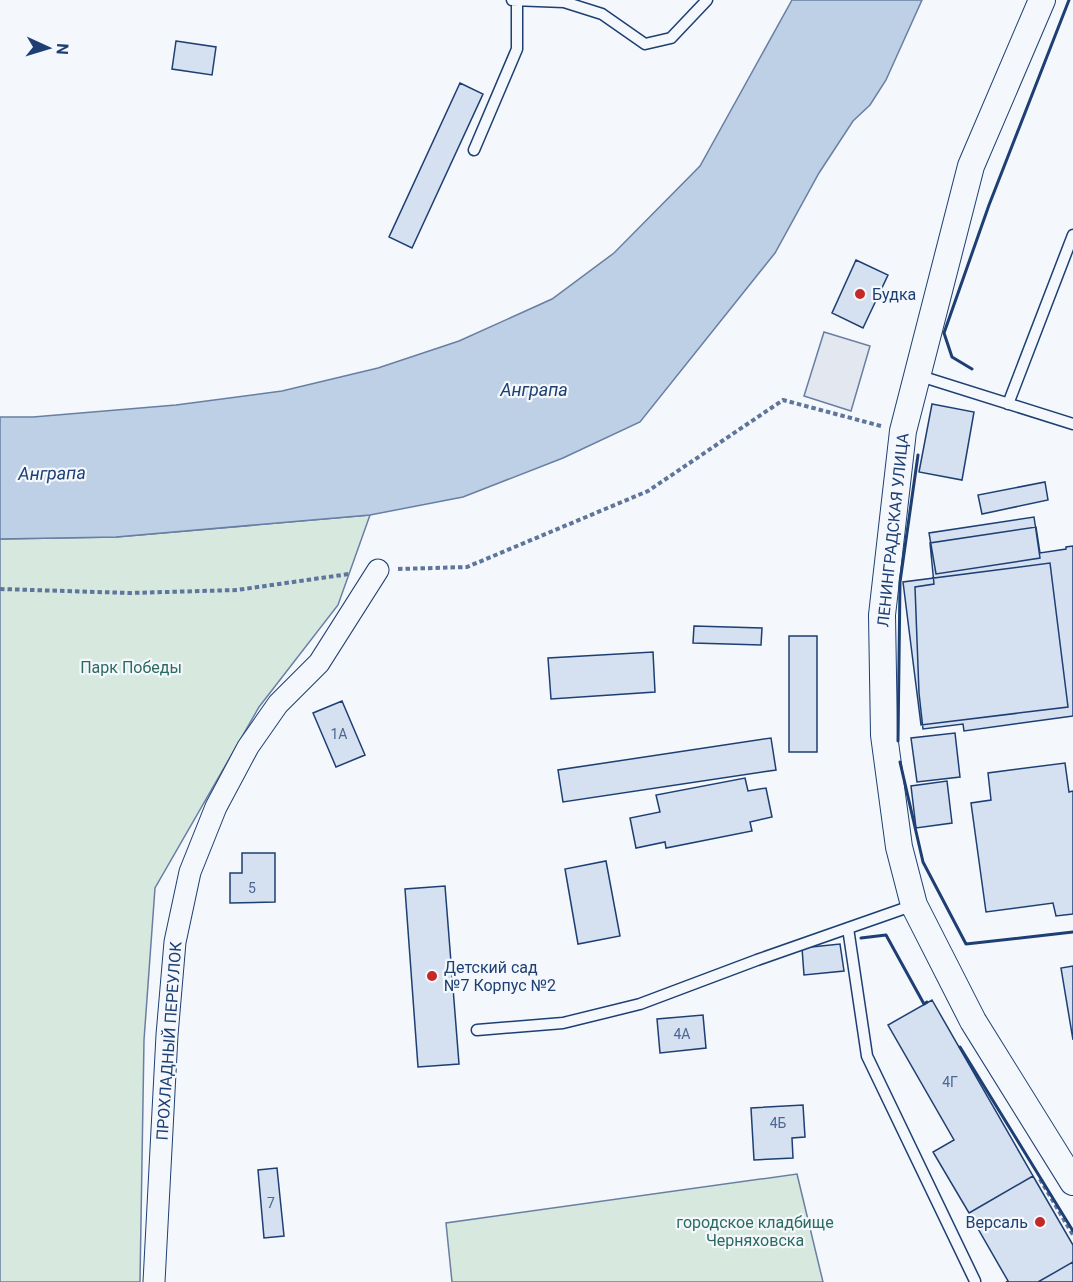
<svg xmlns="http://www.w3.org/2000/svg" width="1073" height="1282" font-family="Roboto,sans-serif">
<rect width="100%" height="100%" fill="#f4f7fb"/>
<path fill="#d7e8df" stroke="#687fa3" stroke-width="1.5" d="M370 515 338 605 259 707 155 888 144 1040 140 1282H0V539L116 537Z
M797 1174 823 1282H452L446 1223Z"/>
<path fill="#e3e8f0" stroke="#687fa3" stroke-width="1.5" d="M824 332 870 346 851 411 804 396Z"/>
<path fill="#bed0e5" stroke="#687fa3" stroke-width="1.5" d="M792 0H922L886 80 870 105 853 121 819 173 775 253 640 422 563 458 463 497 370 515 116 537 0 539V417H33L176 405 282 391 378 368 459 341 552 299 614 253 700 166Z"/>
<path fill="#d5e0f0" stroke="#1d3f73" stroke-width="1.5" d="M176 41 216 47 212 75 172 69Z
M460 83 483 94 412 248 389 237Z
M856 260 888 275 863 328 832 313Z
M932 404 974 412 962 480 919 472Z
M1045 482 1048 500 982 514 978 495Z
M1034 517 1040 558 936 574 929 533Z
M1036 527 1040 553 1066 549V547L1073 546V716L964 731 963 724 923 729 919 693 915 587 934 584 930 543Z
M1050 563 1068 707 921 725 903 582Z
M694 626 762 628 761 645 693 643Z
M789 636H817V752H789Z
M653 652 655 692 551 699 548 658Z
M342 701 365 755 336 767 313 713Z
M955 733 960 777 917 782 911 738Z
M771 738 776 770 563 802 558 770Z
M1065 763 1069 792 1073 791V914L1056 916 1053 903 986 912 971 803 991 800 988 773Z
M745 778 748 791 766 788 772 817 750 822 752 831 666 848 665 842 636 848 630 818 660 812 656 795Z
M947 781 952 823 916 828 911 786Z
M242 853H275V902L230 903V873H242Z
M606 861 620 936 578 944 565 869Z
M445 886 459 1064 418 1067 405 889Z
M840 944 844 971 804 975 802 948Z
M1073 966V1040L1061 968Z
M932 1000 1033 1176 969 1213 933 1152 954 1140 888 1025Z
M703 1015 706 1048 660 1053 657 1019Z
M803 1105 805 1137 792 1138 793 1158 754 1160 751 1108Z
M277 1168 284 1236 264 1238 258 1170Z
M1033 1176 1073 1245V1262L1038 1282H1006L1008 1281 969 1213Z
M1073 1262V1282H1038Z"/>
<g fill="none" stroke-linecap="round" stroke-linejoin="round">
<g stroke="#1d3f73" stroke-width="13">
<path id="service" d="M512 0 564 2 602 14 645 44 671 38 707 0
M474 150 517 49V0
M917 375 1073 424
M1008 404 1073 235
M848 928 867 1056 975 1281
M477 1030 563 1023 640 1004 757 960 914 905"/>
</g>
<g stroke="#1d3f73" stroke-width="23">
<path id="minor" d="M154 1282 167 1035 175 942 190 872 216 807 248 747 278 704 319 663 378 570"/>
</g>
<g stroke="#1d3f73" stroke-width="28">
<path id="tertiary" d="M1042 0 971 166 903 431 882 615 884 735 899 847 914 905 973 1021 1073 1182"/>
</g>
<path stroke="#5e769c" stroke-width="4" stroke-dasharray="4.5 3" stroke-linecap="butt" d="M398 569 467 567 648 491 783 400 881 426
M0 589 130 593 237 590 349 574
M1040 1179 1073 1235"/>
<use href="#service" stroke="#f4f7fb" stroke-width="10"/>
<use href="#minor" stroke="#f4f7fb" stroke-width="21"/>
<use href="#tertiary" stroke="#f4f7fb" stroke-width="26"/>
<path stroke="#1d3f73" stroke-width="3" d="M972 369 952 357 944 333 989 205 1069 0
M898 741 900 582 918 455
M900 762 923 862 966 944 1073 932
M861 938 886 935 924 1004 927 1002
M960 1047 1073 1231"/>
</g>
<g fill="#c62828" stroke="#f4f7fb" stroke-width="2">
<circle cx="860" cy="294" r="6"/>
<circle cx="432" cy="976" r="6"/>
<circle cx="1040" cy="1222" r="6"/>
</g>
<g text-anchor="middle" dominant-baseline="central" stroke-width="4.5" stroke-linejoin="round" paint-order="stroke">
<g font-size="14" fill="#4b6792">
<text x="339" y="734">1А</text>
<text x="252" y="888">5</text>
<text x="682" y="1034">4А</text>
<text x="950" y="1082">4Г</text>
<text x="778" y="1123">4Б</text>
<text x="271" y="1203">7</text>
</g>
<g font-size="16" fill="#1d3f73" stroke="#f4f7fb" text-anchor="start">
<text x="872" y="294">Будка</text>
<text x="444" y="967">Детский сад<tspan x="444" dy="18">№7 Корпус №2</tspan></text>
<text x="1028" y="1222" text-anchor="end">Версаль</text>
</g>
<g font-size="16" fill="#1d3f73" stroke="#f4f7fb">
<text transform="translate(893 530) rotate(-84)">ЛЕНИНГРАДСКАЯ УЛИЦА</text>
<text transform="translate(169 1041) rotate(-86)">ПРОХЛАДНЫЙ ПЕРЕУЛОК</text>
</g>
<g font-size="16" fill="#2c6c60" stroke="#f4f7fb">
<text x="131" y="667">Парк Победы</text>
<text x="755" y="1222">городское кладбище<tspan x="755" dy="18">Черняховска</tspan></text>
</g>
<g font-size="18" font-style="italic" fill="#1d3f73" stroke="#f4f7fb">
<text x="534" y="389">Анграпа</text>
<text transform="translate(52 473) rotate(-1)">Анграпа</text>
</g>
</g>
<g transform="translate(48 48) rotate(94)" stroke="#f4f7fb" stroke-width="4.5" paint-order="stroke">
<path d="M0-4.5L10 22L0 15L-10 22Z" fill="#1d3f73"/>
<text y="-9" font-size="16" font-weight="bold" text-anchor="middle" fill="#1d3f73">N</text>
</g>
</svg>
